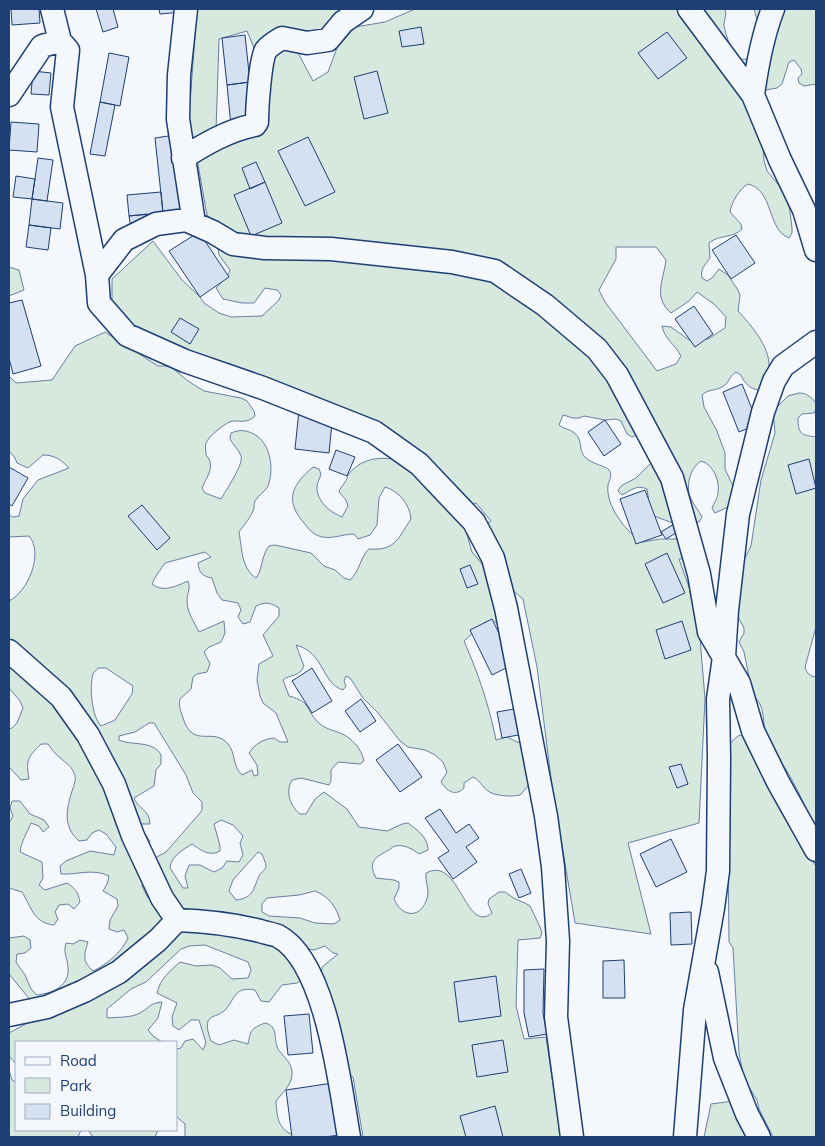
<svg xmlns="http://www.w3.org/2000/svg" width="825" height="1146" font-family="Mulish,sans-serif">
<rect width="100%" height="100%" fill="#f4f7fb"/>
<path fill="#d7e8df" stroke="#687fa3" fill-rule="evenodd" d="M197 9H348L319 36 296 49 313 81 328 72 337 48 355 27 385 22 415 9H678L716 60 697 9H725C727 15 724 19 724 25 724 30 733 56 737 58 740 60 745 59 749 59 759 38 761 32 754 9H816V84L804 86 799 83 798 78 802 74 801 69 794 60 789 62 782 84 777 88 760 91 764 161 767 171 782 189 789 204 792 228V233L789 238C767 230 774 190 748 184 740 188 731 203 730 212L741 224 742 229C732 239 720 234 709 243L710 258C705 265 700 269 702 278L707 281 712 278 719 269 728 275 738 290 740 295 738 311C751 325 774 351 768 372 766 378 763 384 760 390 751 390 744 383 741 375L736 372C729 376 729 384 722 387 715 391 708 389 702 395L704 407 717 431 725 453V469L734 488 730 506 715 513 712 508C714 503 718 498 718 492 720 481 713 464 701 461 690 468 685 487 691 499 694 505 699 511 702 517L699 522 673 523 651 515 647 489C637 484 630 491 622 495L618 491 621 486 636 478 658 456 641 433 632 437 627 434 621 421 616 419 605 420 584 416 579 418H573L563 415 559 425C565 430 573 429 578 437 582 444 579 452 586 458 592 464 606 466 609 470 613 475 609 480 608 485 605 505 627 534 643 542L660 539H678L689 558 679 559 689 587 700 638 705 699 699 823 628 843 651 934 575 923 552 786 537 667 523 599 511 589 486 524 491 521 476 503 472 505 461 521 466 531 472 552 483 565 495 592 502 622H485L464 641C478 673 489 705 496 740L507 737 517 742H523L531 783 520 795C512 797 494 796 488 791 482 787 480 780 473 777L464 783V788C455 797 447 791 441 782L447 772 443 762 435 755 425 750 408 747 400 741 378 713 363 698 350 678 346 676 344 681 346 686 343 690C321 683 325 653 296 645L304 666C300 677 290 674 283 680L289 696C312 702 305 710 319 723 325 729 333 730 340 733 351 737 362 749 364 761L360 764 338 762 331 770V781L329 785 301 778 292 780C285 792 290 806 300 814H306L315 799 324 792 347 809 359 827 387 831 402 824 408 823C417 830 428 837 428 850L419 854C413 849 403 844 396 846 393 846 392 848 389 850 376 857 367 861 376 878L394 880 399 882V888L394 899C397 906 401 911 408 913 420 916 427 903 428 893 428 886 425 880 426 873 460 855 465 935 492 913L488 904 489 899 499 892H505L515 899 525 903 530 906 540 927 542 933 540 938 518 940 516 1006 524 1039 546 1037 561 1137H363L353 1077 343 1072 321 977 322 967 338 954 333 953 325 946 314 950 303 948 301 980 297 983 282 985 269 1002 261 1001 255 990C231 985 235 1005 221 1013 217 1016 210 1016 208 1021 206 1028 209 1035 211 1041L219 1045 234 1040 248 1044C251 1030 250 1029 265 1023 279 1026 273 1040 278 1049 284 1058 293 1063 292 1075 291 1086 282 1093 276 1101 277 1121 279 1132 300 1137H185V1124L176 1116V1049L181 1048 185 1041 193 1039 203 1050 206 1043 199 1020H191L179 1030 173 1026 172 1017 177 1003 157 993C160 979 170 971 180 962L196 966 212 965 220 968 232 979 248 978 251 970 248 962 205 945 189 946 181 949 146 982 131 989 107 1009V1018C117 1017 131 1018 140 1013 149 1008 150 1003 162 1002L158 1018 148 1030 153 1036 162 1042H16V1064L9 1056V1033L37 1018 32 1002 9 974V938L24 936 30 940 31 948 25 953 17 954 16 962 25 975 31 989 37 995C53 993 70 986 68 967 67 956 63 954 66 943L73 944 80 940 88 942C84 955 82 961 93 971 106 965 122 952 128 938L124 930 117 932 109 929 110 920 118 906 117 899 103 891 107 884 109 876C93 868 77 875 61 874L60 866 66 861 90 851 114 855 116 847 106 834 99 830 92 833 87 840 79 841C63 827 66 810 72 791 74 785 77 779 74 773 71 765 63 761 58 756 54 753 51 748 48 744H41C27 758 26 760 29 779L21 780 9 767V729L12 728 17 723 23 708 20 701 9 688V601C28 592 44 553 29 536L9 537V515L13 517 19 516 23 499 38 480 69 468C61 460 55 455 43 455L28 468 17 463 15 458 9 451V376L16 383 52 380 75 346 105 332 158 366H170L188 381 204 391 241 398 247 401 254 411 255 416C247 423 243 421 233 421 227 421 208 437 206 443 205 447 206 451 206 455 216 466 207 476 202 488L205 493 221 499C226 490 244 464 241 456 239 450 233 445 230 439L231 433C240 429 248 430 257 436 271 446 274 470 268 486 265 492 258 495 255 501 254 503 254 506 254 508 252 516 244 525 239 532 242 548 241 568 256 578 263 569 261 556 269 546L275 545 311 553 324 566 335 570 344 578 350 580C360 571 360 557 369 549 396 551 398 538 411 519 410 505 399 491 385 487L379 498 377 525 370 535 358 539 354 534C343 534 334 539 322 537 314 535 309 530 304 523 284 500 292 485 313 467L319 469 321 474C320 478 317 483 317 486 316 501 330 512 342 517L348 506 346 500 339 492C340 487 343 486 345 482 347 480 347 477 348 475 369 447 405 461 433 469L136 328 112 305V279L153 241 182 280 200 297 204 303 219 313 231 317 262 316 279 300 281 295 277 290 265 288 254 303H242L223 299 216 288 228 275 230 270 219 255 218 249 223 247 221 227 207 215 197 159 261 125 263 70 247 31 219 39 216 130 187 143ZM616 247H656L666 260C663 282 653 297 671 313L689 301 697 292 714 304 726 317 725 328 708 339 689 340 671 327 662 326C665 340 674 343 681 356L676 364 657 371 605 302 599 290 616 259ZM205 552 211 557 198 563C199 573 202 576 212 578L217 593 222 600 238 603 241 610 238 617 243 624 250 622 256 606C265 602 270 602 279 608V616L263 635 273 656 259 664 257 680 260 696 263 703 276 713 288 742H280L274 738C263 739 255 744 249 753L257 765 258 775 254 776 252 770 242 775C232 766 236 753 228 744 213 726 193 750 183 718 181 711 178 706 180 699L191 689 193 677 197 674 207 672 210 664 204 652 209 647 221 642 225 633 224 621 199 632C194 622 187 612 187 601 187 592 191 590 188 581 176 586 164 593 152 584L156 576 165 563ZM98 668H106L133 686 132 694 115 720 101 726C92 717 89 687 93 674 94 672 97 670 98 668ZM149 723H154L186 775 193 793 202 802V810L200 813 166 852 155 858 176 905 187 911 148 898 142 886 147 845 150 842 146 835 143 833 139 824H150C150 810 138 809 134 798L154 786 156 770 161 764V755C153 740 132 746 119 740V736L135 732ZM221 820 233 825 243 836 240 843 243 855 239 862 227 861 222 868 214 872 200 865H189L185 876 188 888H183L170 868C171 856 183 850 192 844 201 850 209 857 220 851V846L214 824ZM258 852 262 854C263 857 266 863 266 866 266 870 261 872 259 876 253 889 254 898 236 900L229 891 233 880ZM315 891C328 896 336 906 340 920L334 924 315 923 300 918 269 916 262 912V904L267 898 299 895Z
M9 267 19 270 24 290 9 296Z
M799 393C807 393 811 397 816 403V409L814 413 802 414 798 418C798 435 802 435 816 437V627L805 667C807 674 810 676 816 677V830C808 812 800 795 791 778 782 763 773 750 766 734 762 722 766 705 753 696L744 652 739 642 744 633V628L736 613 743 562 751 546 761 480 775 433 773 411 788 396Z
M745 734 800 834 816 867V1137H773L759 1109 757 1100 744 1079 739 1053 733 948 729 942 727 746 738 736Z
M12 801H20L30 814 44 820 49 827 43 832 39 826 31 823C27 833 21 842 20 852L42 862 43 878 39 885 45 890 67 883C75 888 78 892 80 902L74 909 68 904 59 905 55 912 58 919 54 925C33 923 31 906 22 892L9 888V823L13 816 10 808Z
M9 1070 12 1080 16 1082V1130H81L78 1137H9Z
M741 1100 756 1137H704L711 1104Z
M88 1130H158L155 1137H93Z"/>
<path fill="#d5e0f0" stroke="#1d3f73" d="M11 9H39L40 23 12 25Z
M96 9H113L118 27 103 32Z
M159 9H181L182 12 160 14Z
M421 27 424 44 402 47 399 31Z
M667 32 687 58 658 79 638 53Z
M245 35 250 82 227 85 222 38Z
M109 53 129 57 120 106 100 102Z
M33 71 51 73 49 95 31 94Z
M377 71 388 113 364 119 354 77Z
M250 82 254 123 231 126 227 85Z
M100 102 115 105 105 156 90 154Z
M11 122 39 124 37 152 9 150Z
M175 135 184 210 163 213 155 138Z
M308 137 335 192 305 206 278 151Z
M38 158 53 160 47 201 32 199Z
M256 162 265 182 250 189 242 168Z
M16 176 35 179 32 199 13 197Z
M265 182 282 223 251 236 234 195Z
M161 192 163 213 129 216 127 195Z
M32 199 63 203 60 229 29 225Z
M147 214 148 226 131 228 129 216Z
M29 225 51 228 48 250 26 247Z
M199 232 229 277 200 297 169 251Z
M736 235 755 263 731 279 712 250Z
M22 300 41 366 13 374 9 358V303Z
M694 306 713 334 695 347 675 319Z
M180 318 199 329 190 344 171 332Z
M742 384 758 424 739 432 723 392Z
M299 410 333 413 329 453 295 449Z
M605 420 621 444 604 456 588 432Z
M336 450 355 457 347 476 329 469Z
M809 459 816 488 796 494 788 465Z
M9 467 28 478 12 506 9 504Z
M645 490 662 535 636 544 620 499Z
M142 505 170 538 157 550 128 516Z
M679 521 684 528 666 539 661 532Z
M667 553 685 593 663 603 645 564Z
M470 565 478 584 467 588 460 569Z
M492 619 514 664 492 675 470 630Z
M682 621 691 650 665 659 656 630Z
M312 668 332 701 312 713 292 681Z
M361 699 376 721 360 732 345 711Z
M520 708 524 734 502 738 497 712Z
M398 744 422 777 400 792 376 760Z
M681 764 688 784 677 788 669 767Z
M440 809 456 833 469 824 479 838 466 847 477 862 453 879 438 858 449 851 425 818Z
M671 839 687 872 656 887 640 854Z
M521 869 531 893 519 898 509 874Z
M691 912 692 944 671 945 670 913Z
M624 960 625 998H603V961Z
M544 969 543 1013 547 1034 529 1037 524 1013V970Z
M496 976 501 1016 459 1022 454 982Z
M309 1014 313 1053 288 1055 284 1016Z
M503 1040 508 1072 477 1077 472 1045Z
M333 1083 340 1135 324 1137H292L286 1090Z
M495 1106 503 1137H466L460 1116Z"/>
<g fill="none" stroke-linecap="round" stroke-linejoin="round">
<g stroke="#1d3f73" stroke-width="25">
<path id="minor" d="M52 9 60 41
M186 9 179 75 178 119 194 223
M689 9 753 95 780 160 804 210 816 250
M9 95 42 46 60 41 68 50 62 107 97 275
M753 95C757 66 762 37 773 9
M183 158C205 144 229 130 255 125L257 122C257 109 260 60 266 50 269 46 277 41 282 38L307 43 328 40 343 22 362 9
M9 651 61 697 88 735 114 784 133 836 162 898 177 920
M707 972 725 1058 747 1114 759 1137
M9 1015 47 1007 84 991 119 972 158 940 177 920C205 921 232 924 260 931 266 933 273 934 278 936 327 962 340 1087 349 1137
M572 1137 556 1017 558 941 553 867 546 816 506 608 493 558 474 522 419 464 374 432 263 388 185 361 127 335 99 303 97 275 124 240 156 224 186 220 213 232 233 244 265 248 331 249 452 262 495 271 545 305 597 349 617 375 672 478 699 574 709 632 739 683 753 731 778 782 816 850
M685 1137 695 1010 713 908 718 871 719 758 718 699 724 657 727 610 738 514 763 412 774 381 783 366 816 342"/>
</g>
<use href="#minor" stroke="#f4f7fb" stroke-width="22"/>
</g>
<rect width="825" height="1146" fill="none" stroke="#1d3f73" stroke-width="20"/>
<rect x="15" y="1041" width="162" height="90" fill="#f4f7fb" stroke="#9eadc5"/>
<rect x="25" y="1057" width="25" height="8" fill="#f4f7fb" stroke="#9eadc5"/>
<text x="60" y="1066" font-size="15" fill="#1d3f73">Road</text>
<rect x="25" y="1078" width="25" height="15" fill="#d7e8df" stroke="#9eadc5"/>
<text x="60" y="1091" font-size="15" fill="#1d3f73">Park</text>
<rect x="25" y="1104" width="25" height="15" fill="#d5e0f0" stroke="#9eadc5"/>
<text x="60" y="1116" font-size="15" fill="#1d3f73">Building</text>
</svg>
